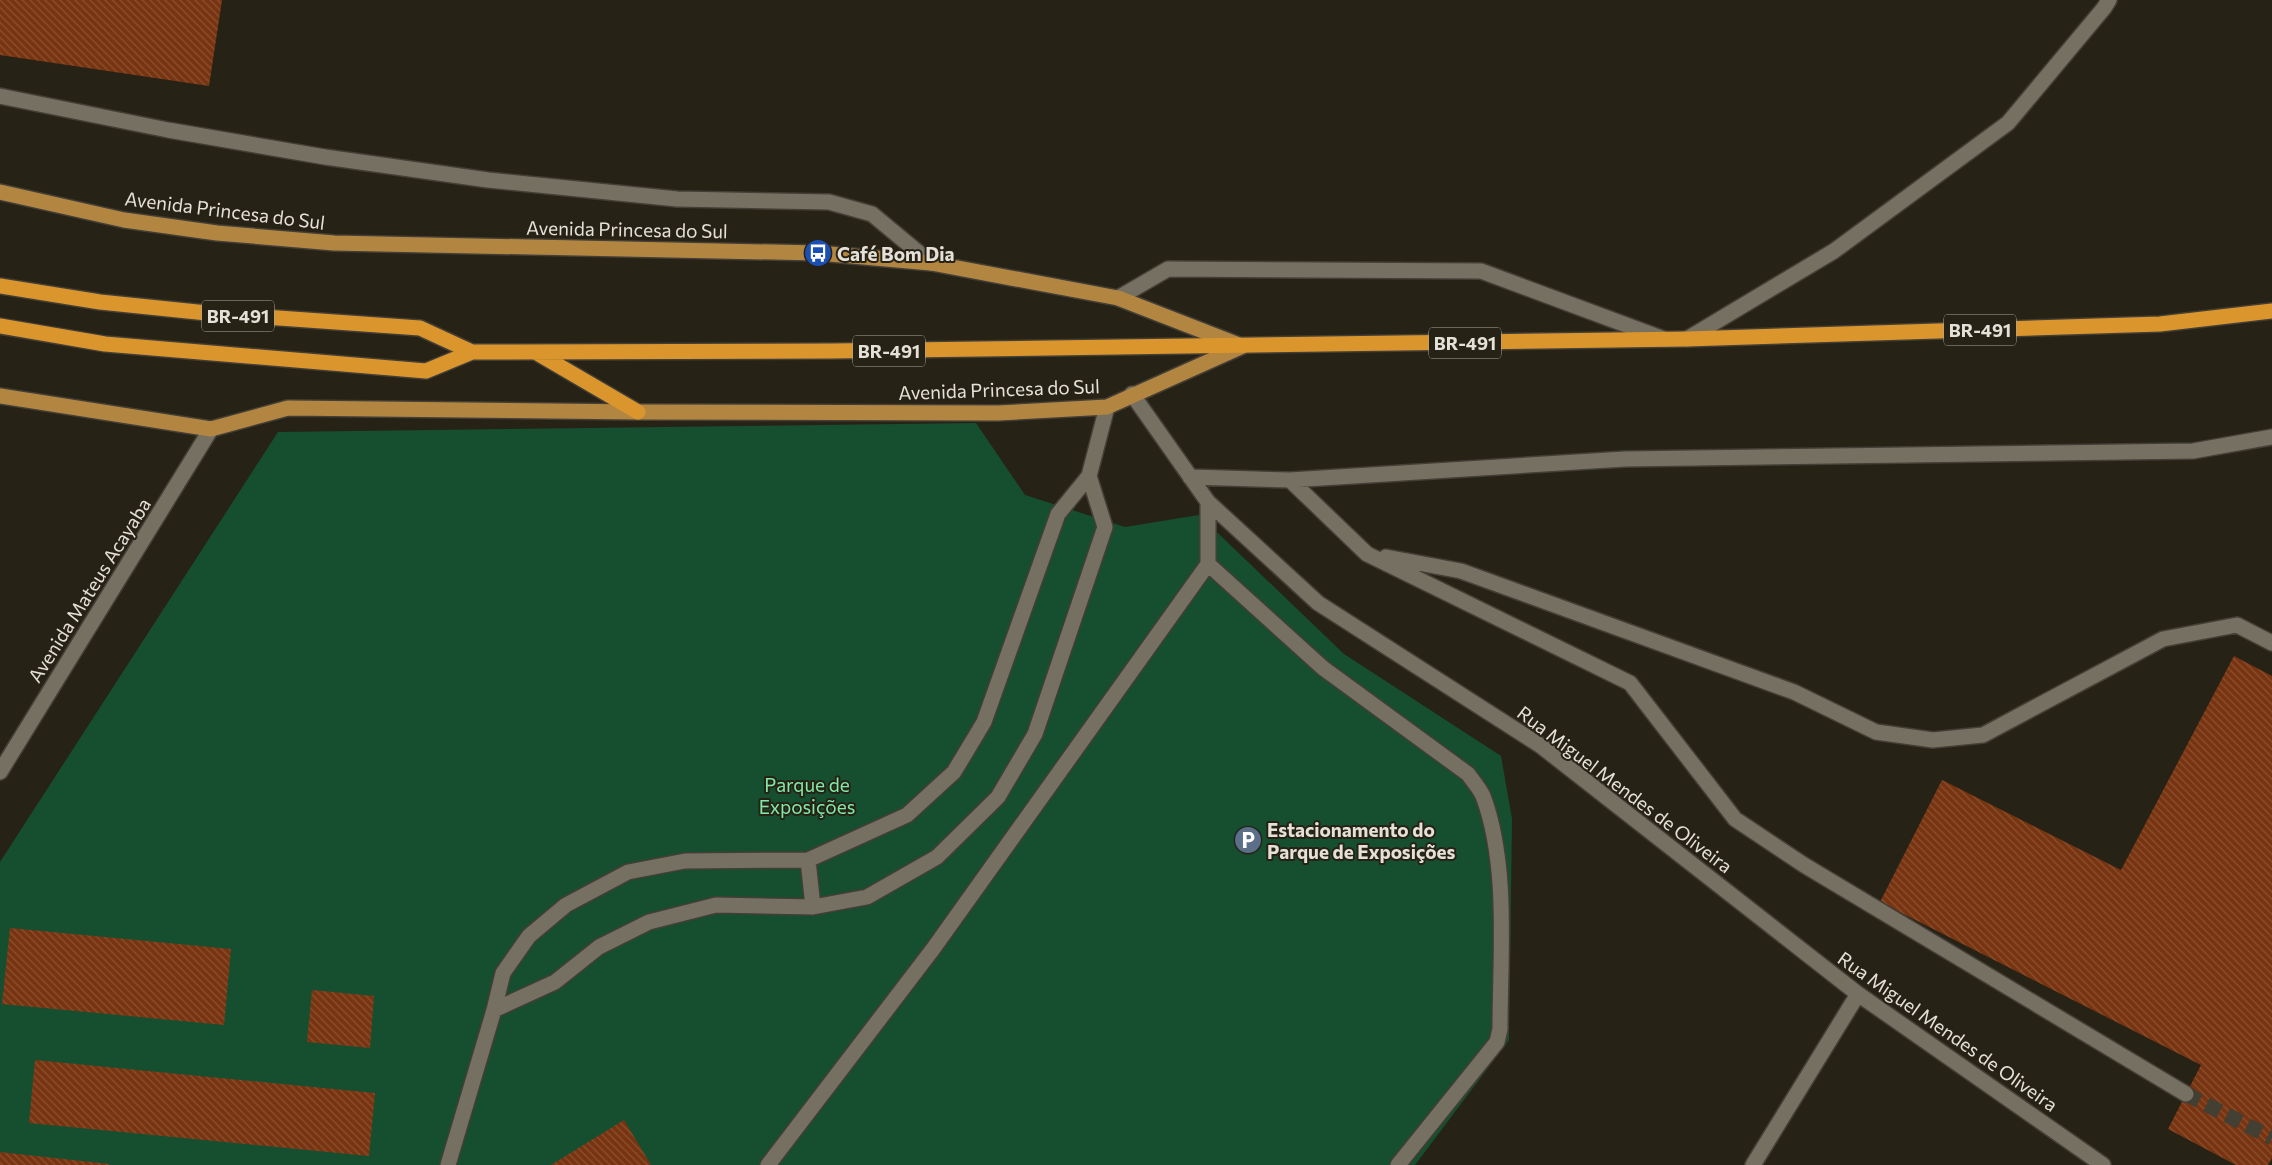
<svg xmlns="http://www.w3.org/2000/svg" width="2272" height="1165" font-family="Commissioner,sans-serif">
<defs>
<pattern id="building-back-hatch" width="6" height="6" patternUnits="userSpaceOnUse" patternTransform="scale(1.25)"><rect width="6" height="6" fill="#783410"/><path d="M-1 5l2 2M0 0l6 6M5-1l2 2" fill="none" stroke="#8b5132"/></pattern>
</defs>
<rect width="100%" height="100%" fill="#272216"/>
<path fill="#164f2f" d="M976 423 1025 495 1125 527 1199 515 1344 654 1501 756 1512 819 1509 1040 1415 1165H0V862L278 432Z"/>
<path fill="url(#building-back-hatch)" d="M0 0H222L209 86 0 55Z
M2234 656 2272 676V1158L2268 1165H2236L2168 1129 2201 1065 1880 902 1942 780 2121 870Z
M10 928 231 949 224 1025 2 1004Z
M312 990 374 996 370 1048 307 1042Z
M35 1060 375 1093 369 1156 29 1123Z
M624 1120 651 1165H551Z
M0 1152 109 1164V1165H0Z"/>
<g fill="none" stroke-linecap="round" stroke-linejoin="round">
<path stroke="#443f33" stroke-width="15" stroke-dasharray="15 8" stroke-linecap="butt" d="M2186 1094 2272 1138"/>
<g stroke="#433e36" stroke-width="18">
<path id="minor" d="M0 96 168 130 325 157 488 180 677 199 829 202 872 214 931 263
M1118 298 1168 269 1481 271 1664 339
M1687 339 1834 251 2008 123 2104 8 2109 0
M1132 394 1208 502 1318 603 1541 746 1858 994 2103 1165
M1089 476 1105 527 1035 734 998 797 937 857 867 897 813 907 716 905 649 922 599 947 555 982 494 1010 503 973 529 936 566 905 628 872 685 861 808 860 907 815 954 772 984 722 1058 514 1089 476 1107 407
M1190 477 1290 480 1625 459 2193 451 2272 437
M1290 480 1367 554 1630 683 1735 819 1804 865 2186 1094
M1386 557 1461 571 1794 692 1876 732 1933 740 1983 735 2163 639 2237 625 2272 643
M1208 564 1323 668 1468 774C1473 781 1480 789 1483 796 1509 865 1500 956 1500 1029L1497 1042 1398 1165
M0 772 211 429
M808 860 813 907
M448 1165 494 1010
M768 1165 933 949 1208 564V502
M1753 1165 1858 994"/>
</g>
<g stroke="#433e36" stroke-width="18">
<path id="major" d="M0 192 124 220 217 233 334 243 818 253 931 263 1118 298 1239 345
M0 396 211 429 288 408 638 412 998 413 1107 407 1243 346"/>
</g>
<g stroke="#433e36" stroke-width="18">
<path id="highway" d="M0 286 100 302 207 313 420 328 472 352
M0 326 105 344 426 371 472 352 831 351 1687 339 2160 324 2272 311
M537 353 638 412"/>
</g>
<use href="#minor" stroke="#757061" stroke-width="15"/>
<use href="#major" stroke="#b28641" stroke-width="15"/>
<use href="#highway" stroke="#da952c" stroke-width="15"/>
</g>
<defs>
<g id="bus-disc" transform="scale(1.4375)"><circle r="9.5" fill="#1a4fb4" stroke="#272216"/><path d="M-5-6H5V4H4V6H2V4H-2V6H-4V4H-5ZM-3.5-4V0h7V-4ZM-3.5 1.2v1.5H-2V1.2ZM2 1.2v1.5H3.5V1.2Z" fill="#fff"/></g>
<g id="parking-disc" transform="scale(1.4375)"><circle r="9.5" fill="#5c6f8a" stroke="#272216"/><path d="M-3.5-5.5H1a3.5 3.5 0 0 1 0 7H-1V5.5H-3.5ZM-1-3.4V-.6H.8a1.4 1.4 0 0 0 0-2.8Z" fill="#fff"/></g>
</defs>
<g fill-rule="evenodd">
<use href="#bus-disc" x="818" y="253"/>
<use href="#parking-disc" x="1248" y="840"/>
</g>
<g text-anchor="middle" dominant-baseline="central" stroke-width="4" stroke-linejoin="round" paint-order="stroke">
<g fill="#272216" stroke="#aca89e" stroke-width="1">
<rect x="202" y="300.5" width="72" height="31" rx="4"/>
<rect x="1944" y="314.5" width="72" height="31" rx="4"/>
<rect x="1429" y="327.5" width="72" height="31" rx="4"/>
<rect x="853" y="335.5" width="72" height="31" rx="4"/>
</g>
<g font-size="18" font-weight="bold" fill="#e5e1d9">
<text x="238" y="316">BR-491</text>
<text x="1980" y="330">BR-491</text>
<text x="1465" y="343">BR-491</text>
<text x="889" y="351">BR-491</text>
</g>
<g font-size="19" fill="#e5e1d9" stroke="#272216">
<text transform="translate(225 210) rotate(7)">Avenida Princesa do Sul</text>
<text transform="translate(627 229) rotate(1)">Avenida Princesa do Sul</text>
<text transform="translate(999 389) rotate(-2)">Avenida Princesa do Sul</text>
<text transform="translate(89 590) rotate(-58)">Avenida Mateus Acayaba</text>
<text transform="translate(1625 789) rotate(37)">Rua Miguel Mendes de Oliveira</text>
<text transform="translate(1948 1031) rotate(35)">Rua Miguel Mendes de Oliveira</text>
</g>
<g font-size="19" font-weight="bold" fill="#e5e1d9" stroke="#272216" text-anchor="start">
<text x="837" y="253">Café Bom Dia</text>
<text x="1267" y="829">Estacionamento do<tspan x="1267" dy="22">Parque de Exposições</tspan></text>
</g>
<g font-size="19" fill="#80e9a6" stroke="#272216">
<text x="807" y="784">Parque de<tspan x="807" dy="22">Exposições</tspan></text>
</g>
</g>
</svg>
